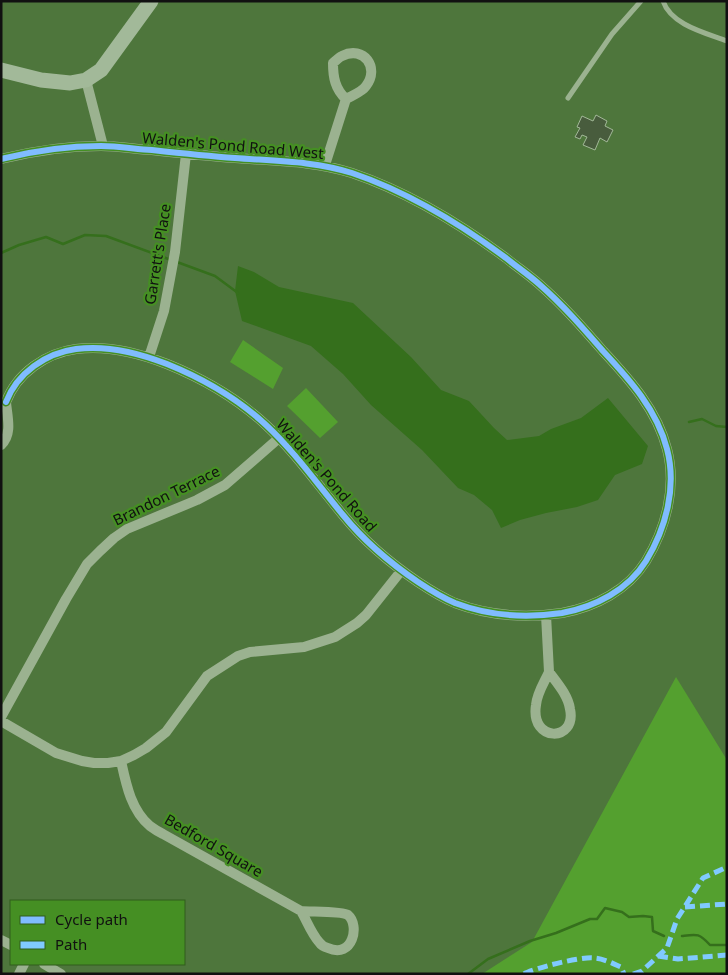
<svg xmlns="http://www.w3.org/2000/svg" width="728" height="975" font-family="'Noto Sans',sans-serif">
<rect width="100%" height="100%" fill="#4e763c"/>
<path fill="#54a02f" d="M243 340 283 368 273 389 230 362Z
M306 388 338 422 320 438 287 406Z
M676 677 727 760V974H482L532 942Z"/>
<path fill="#356f1c" d="M238 266 254 272 279 287 353 303 411 357 441 390 469 401 494 428 507 440 539 436 551 429 581 418 608 398 648 446 642 464 615 475 598 500 577 507 546 513 520 520 501 528 492 510 474 495 458 488 422 450 371 405 343 374 311 346 242 321 235 291Z"/>
<g fill="none" stroke-linecap="round" stroke-linejoin="round">
<path stroke="#356f1c" stroke-width="2.5" d="M1 253 19 245 46 237 63 244 85 235 106 236 171 260
M177 262 215 276 238 293
M689 422 702 419 716 426 727 427
M682 936C697 934 699 933 710 945H727
M468 974 488 959 530 941 556 933 590 919H597L605 908 622 912 629 917 643 916 652 917 653 931 664 936"/>
</g>
<path fill="#485c3d" stroke="#a2b898" d="M596 115 607 121 605 126 613 130 607 142 600 138 595 150 583 145 587 137 582 135 580 139 575 137 580 128 577 127 582 116 593 121Z"/>
<g fill="none" stroke-linecap="round" stroke-linejoin="round">
<path stroke="#9bb290" stroke-width="5" d="M663 1C671 25 706 33 727 41
M568 98 612 34 641 1"/>
<path stroke="#9bb290" stroke-width="10" d="M86 80 103 146
M1 159C33 151 68 146 101 146 118 146 135 149 152 150 179 153 207 156 235 158 274 161 315 161 352 173 408 192 459 223 506 258 517 267 529 275 539 284 563 305 583 328 603 351 630 380 657 410 667 449 677 487 666 528 646 561 628 590 595 607 562 613 527 618 489 616 455 603 441 597 430 590 418 582 390 563 364 541 343 515 318 485 295 452 266 425 237 398 204 379 167 364 139 353 106 345 76 349 46 353 17 373 6 402
M325 165 346 99C353 95 362 92 366 86 380 68 364 45 342 56 339 57 336 61 333 63 333 77 335 89 346 99
M149 357 164 311 175 252 186 154
M1 403 6 402C7 416 13 434 1 445
M546 615 549 672
M549 672C557 683 568 695 570 709 577 742 530 743 536 705 537 693 544 683 549 672Z
M1 717 66 599 87 564 100 551 114 538 127 529 197 500 225 485 279 438
M1 721 56 753 82 761 94 763H108L121 761 134 755 146 748 166 732 207 676 238 656 250 652 304 647 335 637 357 623 366 615 401 571
M121 761C126 784 131 810 150 826 154 829 159 832 163 834L301 911
M301 911C310 912 342 911 348 915 360 925 353 959 328 948 324 947 321 945 319 942 311 933 307 921 301 911Z
M1 940 11 945
M44 964 61 974
M19 974 24 964"/>
<path stroke="#a2b999" stroke-width="15" d="M1 70 41 80 70 83 86 80 101 70 151 1"/>
<path stroke="#80caff" stroke-width="5" stroke-dasharray="10 5" stroke-linecap="butt" d="M685 907 727 904
M658 956 678 959 727 955
M524 974C534 968 583 956 594 958 602 958 614 964 621 967L624 974
M633 974 642 971 667 948 677 919 703 878 727 867"/>
<g stroke="#458f23" stroke-width="9">
<path id="cycleway" d="M1 159C33 151 68 146 101 146 118 146 135 149 152 150 179 153 207 156 235 158 274 161 315 161 352 173 408 192 459 223 506 258 517 267 529 275 539 284 563 305 583 328 603 351 630 380 657 410 667 449 677 487 666 528 646 561 628 590 595 607 562 613 527 618 489 616 455 603 441 597 430 590 418 582 390 563 364 541 343 515 318 485 295 452 266 425 237 398 204 379 167 364 139 353 106 345 76 349 46 353 17 373 6 402"/>
</g>
<use href="#cycleway" stroke="#80bcff" stroke-width="6"/>
</g>
<g text-anchor="middle" dominant-baseline="central" stroke-width="4.5" stroke-linejoin="round" paint-order="stroke">
<g font-size="15" fill="#111" stroke="#458f23">
<text transform="translate(233 145) rotate(5)">Walden's Pond Road West</text>
<text transform="translate(157 254) rotate(-81)">Garrett's Place</text>
<text transform="translate(327 475) rotate(49)">Walden's Pond Road</text>
<text transform="translate(166 495) rotate(-26)">Brandon Terrace</text>
<text transform="translate(214 845) rotate(30)">Bedford Square</text>
</g>
</g>
<rect width="728" height="975" fill="none" stroke="#111111" stroke-width="5"/>
<rect x="10" y="900" width="175" height="65" fill="#458f23" stroke="#305d1c"/>
<rect x="20" y="916" width="25" height="8" fill="#80bcff" stroke="#305d1c"/>
<text x="55" y="925" font-size="15" fill="#111111">Cycle path</text>
<rect x="20" y="941" width="25" height="8" fill="#80caff" stroke="#305d1c"/>
<text x="55" y="950" font-size="15" fill="#111111">Path</text>
</svg>
